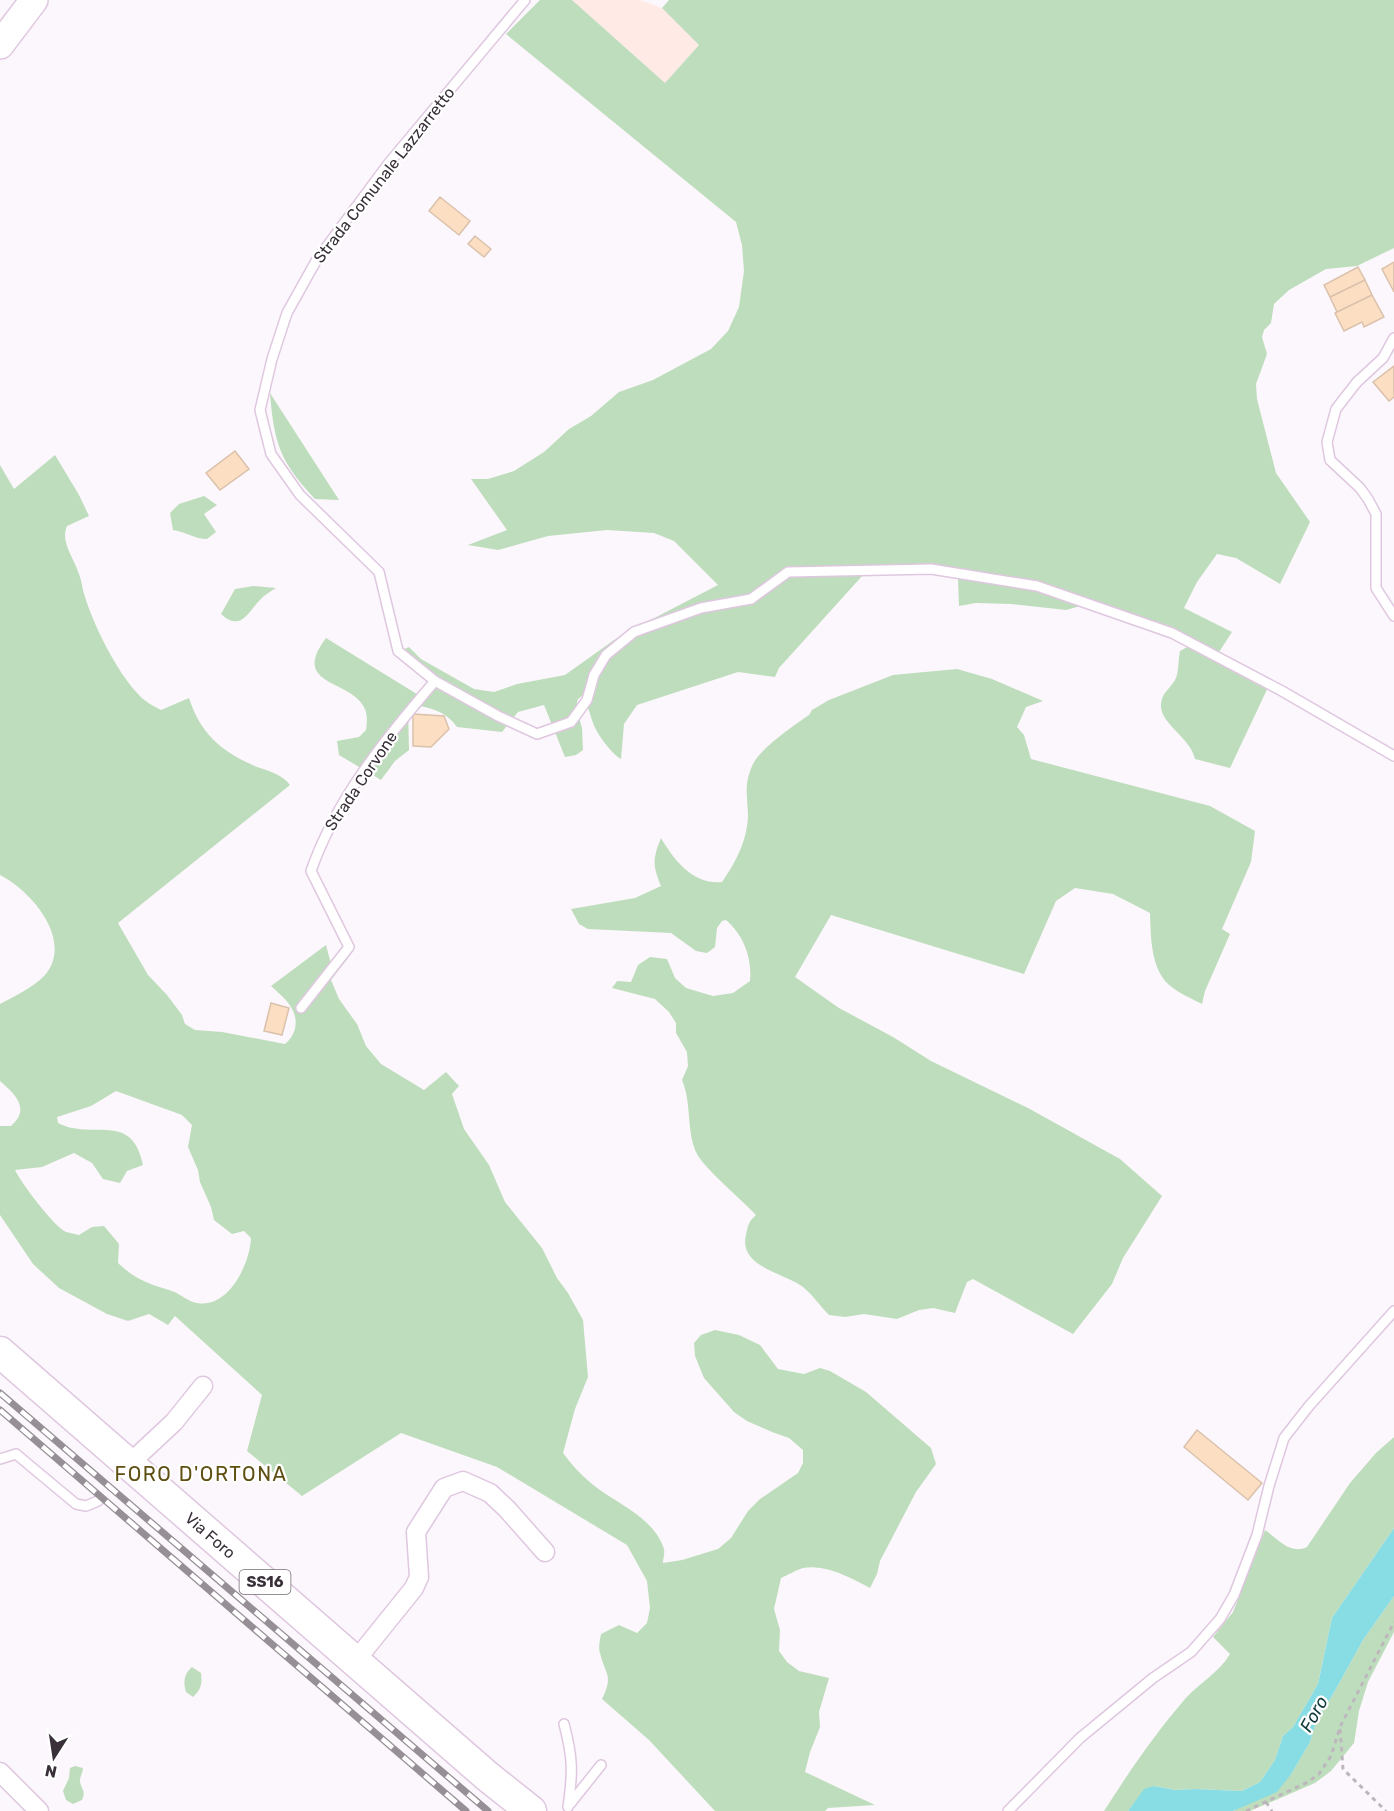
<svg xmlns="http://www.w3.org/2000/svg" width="1394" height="1811" font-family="Rubik,sans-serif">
<rect width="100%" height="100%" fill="#fcf7fc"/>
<path fill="#ffeae6" d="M572 0H640L662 8 699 45 665 83Z"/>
<path fill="#beddbc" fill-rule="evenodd" d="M540 0H572L665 83 699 45 662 8 669 0H1394V248L1357 266 1326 269 1289 290 1274 304 1271 323 1264 330 1262 337 1267 354 1256 384 1257 399 1276 473 1310 522 1280 584 1236 558 1217 554 1197 582 1184 608 1232 632 1219 652 1271 681 1230 768 1195 759C1191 738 1159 723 1161 704 1162 692 1170 689 1175 680 1179 673 1178 660 1180 651L1193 644 1084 605 1066 610 1011 604 976 603 959 606 958 578 938 574 873 573 863 575 779 668 775 677 738 672 637 705 624 724 621 759C611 753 597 734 593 723 589 711 589 708 582 696L578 699 576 707 582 728 583 750 576 755 565 757 544 705 518 712 502 732 457 727C446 711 428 706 408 705L409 750 395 761 381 780 339 755 337 741 359 737 366 730C367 723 368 714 364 707 349 679 290 686 326 638L420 696 432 683 396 653 409 647 421 659 474 689 494 692 517 684 565 675 614 640 637 627 718 585 674 541 654 533 607 530 548 536 498 550 468 545 507 530 471 479H488L514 471 544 452 569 429 591 416 619 392 653 380 711 349 728 331 739 307 744 271 742 245 736 222 506 34Z
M270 393 339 500 315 499C280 462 274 443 270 393Z
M55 455 79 495 89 516 67 526C60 542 74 558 79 574 82 581 82 589 85 597 94 626 117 672 138 694 144 701 153 706 161 710L189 698C201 735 222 752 257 767 269 771 283 775 290 785L118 923 148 975 167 995 182 1015 185 1024 195 1030 222 1032 285 1044C290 1040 293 1035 295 1029 299 1009 284 998 271 986L326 945 331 964 342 952 348 958 331 980 339 999 357 1024 366 1046 381 1064 424 1090 446 1072 459 1086 452 1094 464 1129 489 1165 505 1202 542 1248 557 1278 568 1293 583 1320 588 1377 575 1409 563 1453C572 1465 581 1475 592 1484 615 1503 654 1517 664 1549 665 1553 663 1559 663 1563L682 1560 718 1549 731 1538 748 1511 760 1499 798 1473 803 1463V1450L789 1438 772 1432 747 1421 734 1412 704 1378 695 1356 694 1343 701 1335 715 1330 739 1335 760 1345 778 1369 804 1374 820 1368 830 1371 866 1392 931 1448 936 1464 916 1492 880 1561 877 1574 870 1588C851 1578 826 1564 803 1568 796 1570 788 1575 781 1578L774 1609 780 1630 779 1651 787 1662 799 1671 829 1678 819 1712 820 1727 810 1752 805 1772 875 1805 828 1808 825 1811H715L649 1740 602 1699C614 1674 605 1675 600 1653 598 1648 600 1640 601 1634L619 1625 637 1633 647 1623 650 1608 647 1581 627 1545 497 1467 401 1433 302 1496 247 1451 262 1395 175 1316 168 1325 149 1314 128 1321 107 1314 59 1288 33 1264 0 1215V1126H11C31 1109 15 1094 0 1081V1004C13 997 34 987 44 976 75 942 32 891 0 875V465L14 489ZM116 1091 182 1115 192 1125 188 1147 198 1170 200 1182 211 1207 214 1220 232 1234 244 1231 251 1238C250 1263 229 1309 197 1303 189 1302 180 1294 172 1291 149 1284 136 1280 118 1263L119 1244 104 1226 92 1227 79 1235C75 1234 70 1233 66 1232 54 1227 20 1181 15 1170L42 1167 74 1153 92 1163 103 1179 120 1183 127 1171 143 1165C132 1110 92 1141 58 1123L57 1117 91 1106Z
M204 496 217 505 204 514 216 532 207 539C195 539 186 532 173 530L170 513 179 504Z
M253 586 276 588C270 592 264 595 260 600 247 613 241 632 221 614L235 589Z
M957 669 992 679 1043 701 1026 707 1017 727 1024 735 1031 759 1210 806 1255 831 1251 862 1222 929 1230 934 1205 991 1202 1004C1193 999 1182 995 1173 988 1150 972 1151 937 1150 913L1113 894 1075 888 1056 901 1024 974 831 915 795 977 839 1008 893 1037 931 1061 1028 1108 1120 1159 1162 1196 1123 1258 1112 1284 1073 1334 973 1279 967 1282 955 1313 933 1308 919 1310 897 1319 864 1314 845 1317 829 1315C820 1306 813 1295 803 1287 785 1273 738 1267 746 1235 748 1225 749 1221 756 1215 742 1200 705 1169 697 1154 686 1132 692 1103 682 1080L688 1066 687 1052 676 1033V1023L669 1012 655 999 612 988 617 981 631 982 638 965 650 957 667 959 675 978 686 988 713 996 733 993 750 981C752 957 744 936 726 920L722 921 717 928 715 947 707 953 696 951 671 933 588 929 579 924 571 909 635 898 661 886C653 866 652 860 661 838 674 860 693 885 722 882 736 862 748 839 748 814 747 794 744 783 753 764 762 747 793 726 809 715L812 710 829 700 893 675Z
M1394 1437V1528L1332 1618 1318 1684 1293 1727 1283 1736 1275 1760 1260 1782 1242 1791 1195 1789 1175 1790 1154 1786 1134 1803 1128 1811H1104C1129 1772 1154 1735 1185 1699 1199 1683 1219 1673 1230 1654L1213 1637 1233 1612 1265 1530C1278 1539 1290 1555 1307 1547L1350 1483 1376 1453Z
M1394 1596V1632L1368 1682 1359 1711 1354 1743 1331 1771 1315 1783 1250 1811H1233L1250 1802 1292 1773 1310 1742 1317 1719 1332 1696 1363 1640Z
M192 1667 201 1673C202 1683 202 1689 193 1697L186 1692C183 1682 184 1674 192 1667Z
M75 1766 83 1768C83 1773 79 1778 80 1782 82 1790 86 1791 82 1800L73 1804 66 1800 63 1791 69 1778 70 1768Z"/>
<path fill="#88dce3" d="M1394 1528V1596L1363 1640 1332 1696 1317 1719 1310 1742 1292 1773 1277 1792 1233 1811H1128L1144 1789 1154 1786 1175 1790 1195 1789 1242 1791 1260 1782 1275 1760 1283 1736 1293 1727 1318 1684 1332 1618Z"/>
<path fill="#fcdec3" stroke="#dac1ab" stroke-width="1.5" d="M440 197 470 221 459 235 429 211Z
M475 236 491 249 484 257 468 244Z
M1394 262V292L1382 269Z
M1358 267 1365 280 1330 297 1324 285Z
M1365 280 1372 295 1337 312 1330 297Z
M1372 295 1384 317 1364 327 1362 322 1344 331 1335 313Z
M1394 366V397L1389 401 1373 382Z
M235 451 249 469 220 490 206 473Z
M413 714 444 716 449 729 431 747 413 746Z
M271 1003 289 1008 282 1035 264 1031Z
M1197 1430 1262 1483 1248 1500 1184 1447Z"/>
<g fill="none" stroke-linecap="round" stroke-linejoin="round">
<g stroke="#dfc7e0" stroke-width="12">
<path id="lane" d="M525 0 388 164 316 261 287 313 272 359 260 410 271 454 300 495 379 572 398 651 435 681 498 716 537 734 571 722 587 700 594 675 606 655 634 632 701 608 751 599 788 572 931 569 1037 586 1172 633 1282 691 1394 756
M1394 338 1383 358 1357 382 1336 409 1327 442 1330 460 1360 488 1368 499 1376 514V588L1394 616
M301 1008 349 947 311 871C336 799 386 738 435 681
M0 1459 16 1454 76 1504 86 1506 98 1501
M564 1724C573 1758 573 1772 568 1807
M570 1804 601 1765
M1008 1811 1080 1738 1153 1678 1191 1652 1220 1619 1234 1595 1257 1535 1269 1486 1284 1438 1309 1406 1394 1311"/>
</g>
<g stroke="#dfc7e0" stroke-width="21">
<path id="street" d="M129 1464 174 1422 203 1386
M356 1660 414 1588 419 1577 416 1532 444 1488 463 1481 490 1493 507 1509 545 1552
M0 1772 39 1811"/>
</g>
<g stroke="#dfc7e0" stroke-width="30">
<path id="secondary" d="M0 45 34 0"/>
</g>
<g stroke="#dfc7e0" stroke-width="33">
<g id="primary">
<path id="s1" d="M0 1352 487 1776 531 1811"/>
</g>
</g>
<path stroke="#bdb7bd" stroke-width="3" stroke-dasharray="4.5 4.5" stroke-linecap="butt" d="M1340 1729 1343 1769 1386 1811
M1266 1802 1272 1811
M1246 1811 1308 1782 1319 1774 1331 1756 1340 1727 1394 1622"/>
<use href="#lane" stroke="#fff" stroke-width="9"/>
<use href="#street" stroke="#fff" stroke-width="18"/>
<use href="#secondary" stroke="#fff" stroke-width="27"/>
<use href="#primary" stroke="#fff" stroke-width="30"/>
<g stroke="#968f96" stroke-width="7">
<path id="rail" d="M0 1393 488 1811
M0 1410 466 1811"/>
</g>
<use href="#rail" stroke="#fff" stroke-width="4.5" stroke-dasharray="14" stroke-linecap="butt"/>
</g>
<g text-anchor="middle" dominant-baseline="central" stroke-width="4.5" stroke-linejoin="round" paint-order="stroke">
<rect fill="#fff" stroke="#746e74" stroke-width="1.5" x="239.5" y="1570" width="51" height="24" rx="4.5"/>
<g font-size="15" font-weight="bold" fill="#393039">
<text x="265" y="1582">SS16</text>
</g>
<g font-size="16" fill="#393039" stroke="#fff">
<text transform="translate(384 175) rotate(-52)">Strada Comunale Lazzarretto</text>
<text transform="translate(361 781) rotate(-56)">Strada Corvone</text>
<text stroke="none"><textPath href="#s1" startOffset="279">Via Foro</textPath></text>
</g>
<g font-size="18" font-style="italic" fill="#123a3d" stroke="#fff">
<text transform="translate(1314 1714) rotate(-61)">Foro</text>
</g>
<g font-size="20" letter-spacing="1.5" fill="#5f4f12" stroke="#fff">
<text x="201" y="1474">FORO D'ORTONA</text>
</g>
</g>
<g transform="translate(54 1757) rotate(192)" stroke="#ffffff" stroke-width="4.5" paint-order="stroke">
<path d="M0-4.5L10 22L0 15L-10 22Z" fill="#393039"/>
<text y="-9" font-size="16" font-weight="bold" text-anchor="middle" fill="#393039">N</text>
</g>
</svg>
